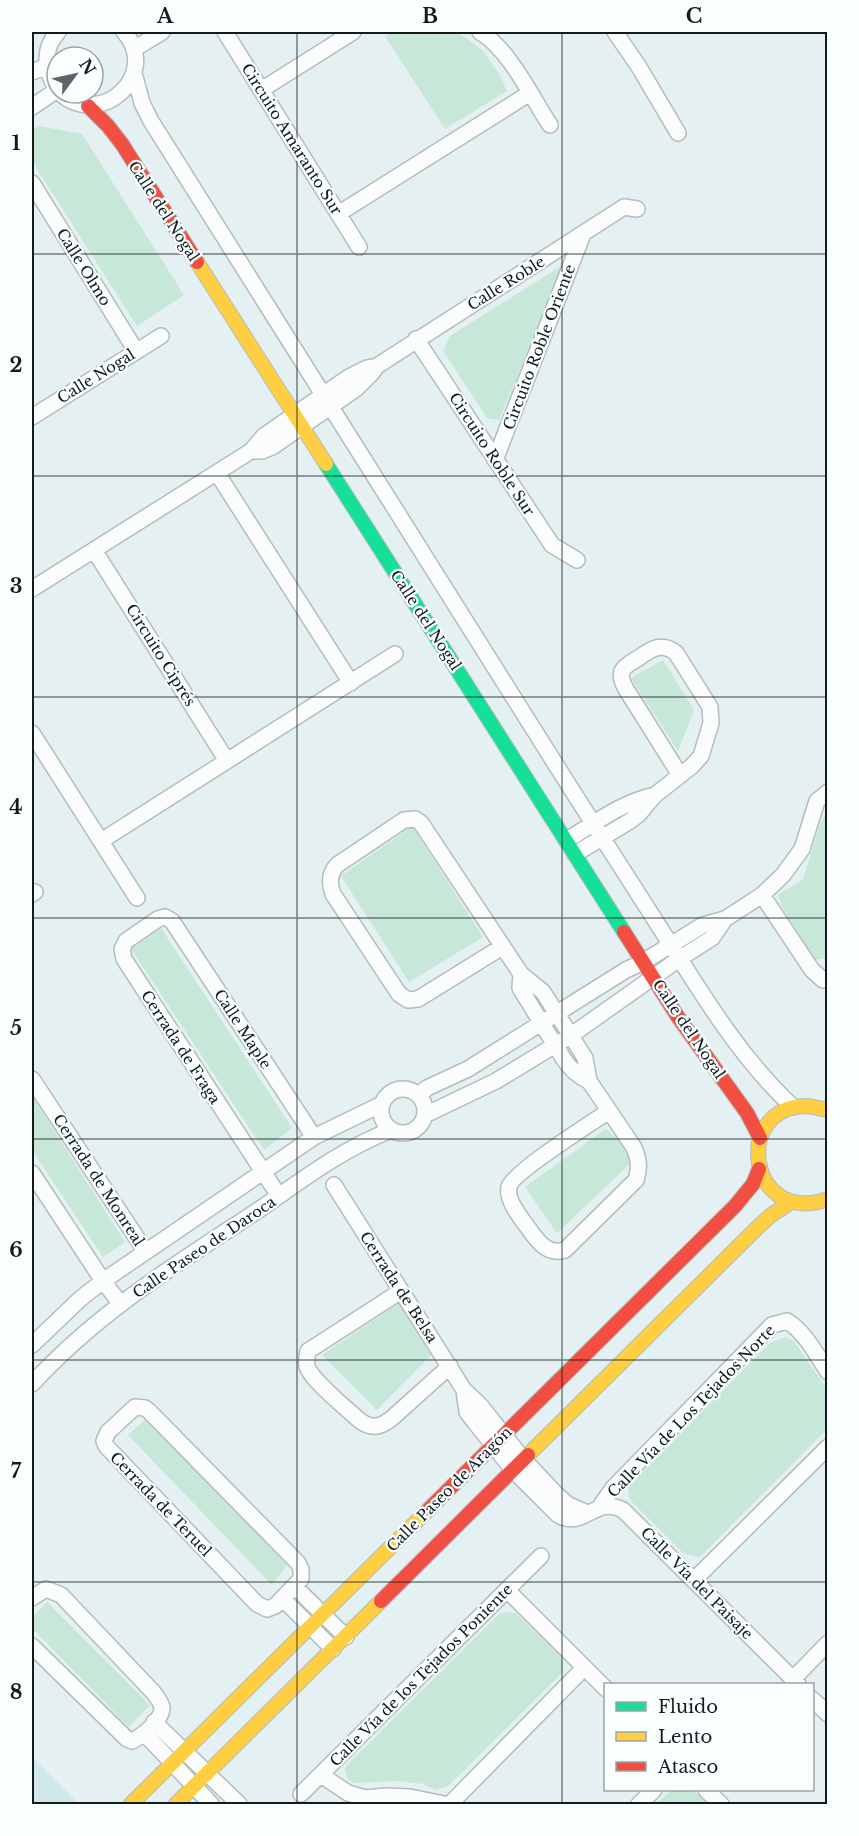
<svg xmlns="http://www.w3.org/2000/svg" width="859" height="1836" font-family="'Libre Baskerville',serif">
<rect width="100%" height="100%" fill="#e4f0f2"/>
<path fill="#d0e7ea" d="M32 1757 79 1804H32Z"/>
<path fill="#c7e7d9" d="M395 32H458L483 51 499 74 507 91 445 129 385 36Z
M39 126 82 134 184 295 137 326 32 161V131Z
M563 265 499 420 487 418 443 351 450 336Z
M663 660 694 710 678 751 631 678Z
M827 810V958L815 960 782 907 778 895 803 879 820 825Z
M412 826 483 937 409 982 341 876Z
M161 928 292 1128 264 1150 131 949Z
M32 1096 125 1242 103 1257 32 1150Z
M606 1129 621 1143 631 1163 557 1233 525 1187Z
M399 1303 431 1355 377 1410 322 1355Z
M786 1337 794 1341 827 1389V1429L700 1557 684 1554 633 1503 629 1497 628 1487 770 1343Z
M146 1419 287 1565 272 1585 128 1435Z
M47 1602 150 1705 129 1727 32 1628V1618Z
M505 1612 516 1613 560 1656 563 1663 562 1673 448 1786 435 1790 423 1784 399 1781 355 1783 348 1779 345 1770 347 1765 499 1614Z
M672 1790H693L708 1804H656Z"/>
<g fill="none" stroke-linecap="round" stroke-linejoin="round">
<g stroke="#b3bcbe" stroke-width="18">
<path id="street" d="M225 32 359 247
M480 32C509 49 531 96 550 125
M615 32 639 67 678 133
M134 49 162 32
M32 72 47 66
M134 73 142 103 151 121C286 333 419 545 551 757 590 819 630 881 669 942 705 999 743 1061 793 1107
M261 90 353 32
M60 93C102 130 161 73 124 32
M32 107 57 90C45 71 42 49 58 32
M32 183 136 351
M338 214 530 93
M416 339 552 545 577 560
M32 417 161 336
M251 451H262L272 447 357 388 371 374 377 366
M495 460 583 234
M217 473 351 683
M94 550 227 761
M32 589 251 451 264 436 349 377 367 368 377 366 624 207 637 209
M32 733 137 898
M567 840C595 823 622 802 655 795
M101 841 395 654
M575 854 630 821 639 814 655 795 692 766 701 756 711 723 710 707 676 653C661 641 650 650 637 659 632 662 625 665 622 671 620 677 623 684 626 689L680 775
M32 894 35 892
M762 895 812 970 823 980H828
M502 947 418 999 408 1000 399 994 333 894C329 883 329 874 337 865L404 820 415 819 421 823 521 974 543 992 585 1058 589 1081 633 1146C639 1158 640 1167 636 1180L565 1250C549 1255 540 1244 531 1232 523 1220 506 1202 509 1187 512 1173 593 1122 609 1111
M521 974 520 988 563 1058C570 1069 577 1076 589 1081
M32 1079 146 1252
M381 1111a22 22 0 1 1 44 0a22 22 0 1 1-44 0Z
M419 1095 427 1088 468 1069 626 970 643 962 703 925 725 919 762 895 783 875 802 849 817 801 828 792
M425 1115 496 1081 570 1036 679 959 712 938 725 919
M32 1173 103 1281 120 1303
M334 1185 464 1390 480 1405 523 1459 556 1494 567 1504 587 1513
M279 1196 124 959 122 949 126 941 158 919 165 917 172 921 314 1137
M401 1291 308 1351C307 1357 305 1363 308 1369 316 1384 346 1408 359 1420 371 1429 379 1428 391 1419L450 1366
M32 1345 80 1299 103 1281 314 1137 382 1104
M32 1384C95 1315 173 1266 251 1215 299 1183 336 1152 391 1130
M464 1390 467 1412 473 1420 513 1470 558 1515C584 1530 595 1495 623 1510L798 1684
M135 1407 145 1408 149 1411 298 1563 301 1569V1579L275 1606 267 1609 257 1604 106 1446 104 1441 108 1432Z
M599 1508 613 1488 772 1325 787 1321C805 1332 816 1354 828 1372
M694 1580 828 1447
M295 1587 346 1637
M507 1590 606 1689
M32 1598 46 1589 61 1595 153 1692C156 1696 162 1702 162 1709 161 1721 142 1736 132 1741L127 1739 32 1646
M283 1599 333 1649
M793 1679 828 1643
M812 1699 828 1714
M154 1722 239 1804
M144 1733 211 1804
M321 1775 348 1793 365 1798 387 1796 410 1797 444 1804
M706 1790 721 1804
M301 1794 541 1556
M450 1804 584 1668
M639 1804 654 1790"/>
</g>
<g stroke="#b3bcbe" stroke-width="16">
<path id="fast" d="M326 464 624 932"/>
</g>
<g stroke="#b3bcbe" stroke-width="16">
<path id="slow" d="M197 262 326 464
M828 1110C821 1109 812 1106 805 1106 732 1108 748 1227 828 1199
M528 1455 758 1227 770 1216 791 1202
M131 1804 429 1509
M176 1804 381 1601"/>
</g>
<g stroke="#b3bcbe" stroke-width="16">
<path id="jam" d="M88 106 108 126 122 144 197 262
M624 932 678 1017 747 1113 760 1138
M429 1509 735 1206 753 1184 759 1169
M381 1601 528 1455"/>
</g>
<use href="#street" stroke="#fbfdfd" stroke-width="15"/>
<use href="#fast" stroke="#16e098" stroke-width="14"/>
<use href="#slow" stroke="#ffcf43" stroke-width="14"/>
<use href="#jam" stroke="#f24e42" stroke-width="14"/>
</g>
<path fill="none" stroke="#131b1c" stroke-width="1.5" stroke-opacity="0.55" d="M297 32V1804M562 32V1804M32 254H828M32 476H828M32 697H828M32 918H828M32 1139H828M32 1360H828M32 1582H828"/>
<g text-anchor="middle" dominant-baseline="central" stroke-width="4.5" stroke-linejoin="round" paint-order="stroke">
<g font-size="15" fill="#131b1c" stroke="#f9feff">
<text transform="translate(292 139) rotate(58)">Circuito Amaranto Sur</text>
<text transform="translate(164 211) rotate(57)">Calle del Nogal</text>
<text transform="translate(84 267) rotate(58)">Calle Olmo</text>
<text transform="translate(506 283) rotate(-32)">Calle Roble</text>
<text transform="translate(539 347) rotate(-69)">Circuito Roble Oriente</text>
<text transform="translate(96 376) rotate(-32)">Calle Nogal</text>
<text transform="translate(492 454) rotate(57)">Circuito Roble Sur</text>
<text transform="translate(426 620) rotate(57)">Calle del Nogal</text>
<text transform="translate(161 655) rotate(58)">Circuito Ciprés</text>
<text transform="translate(243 1029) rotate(57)">Calle Maple</text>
<text transform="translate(689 1029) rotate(56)">Calle del Nogal</text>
<text transform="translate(181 1047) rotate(57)">Cerrada de Fraga</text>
<text transform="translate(99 1180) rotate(57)">Cerrada de Monreal</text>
<text transform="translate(204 1247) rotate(-34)">Calle Paseo de Daroca</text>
<text transform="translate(399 1287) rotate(57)">Cerrada de Belsa</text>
<text transform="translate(691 1411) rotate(-46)">Calle Vía de Los Tejados Norte</text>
<text transform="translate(449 1489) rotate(-45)">Calle Paseo de Aragón</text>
<text transform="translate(161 1504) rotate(46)">Cerrada de Teruel</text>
<text transform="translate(697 1583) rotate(45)">Calle Vía del Paisaje</text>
<text transform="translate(421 1675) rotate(-45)">Calle Vía de los Tejados Poniente</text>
</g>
</g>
<rect width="859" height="1836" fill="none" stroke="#f9feff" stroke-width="66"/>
<rect x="604" y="1683" width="210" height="108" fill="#f9feff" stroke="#9da3a4" stroke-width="1.5"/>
<rect x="616" y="1702" width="30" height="9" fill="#16e098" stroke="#9da3a4" stroke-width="1.5"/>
<text x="658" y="1713" font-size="18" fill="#131b1c">Fluido</text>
<rect x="616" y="1732" width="30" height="9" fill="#ffcf43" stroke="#9da3a4" stroke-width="1.5"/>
<text x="658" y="1743" font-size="18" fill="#131b1c">Lento</text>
<rect x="616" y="1762" width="30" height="9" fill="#f24e42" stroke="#9da3a4" stroke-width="1.5"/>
<text x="658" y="1773" font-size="18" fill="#131b1c">Atasco</text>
<g transform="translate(75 75) rotate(57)"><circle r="28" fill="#f9feff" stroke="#9da3a4" stroke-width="1.5"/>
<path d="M0-4.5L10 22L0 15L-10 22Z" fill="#5c6667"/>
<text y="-9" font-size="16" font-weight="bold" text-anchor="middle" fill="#131b1c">N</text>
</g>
<rect x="33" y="33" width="793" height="1770" fill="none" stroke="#131b1c" stroke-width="2"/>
<g font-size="20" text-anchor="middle" font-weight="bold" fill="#131b1c">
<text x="165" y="23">A</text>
<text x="430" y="23">B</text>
<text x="694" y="23">C</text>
<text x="16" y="150">1</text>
<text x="16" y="372">2</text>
<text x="16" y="593">3</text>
<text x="16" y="814">4</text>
<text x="16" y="1035">5</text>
<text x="16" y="1257">6</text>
<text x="16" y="1478">7</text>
<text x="16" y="1699">8</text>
</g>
</svg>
